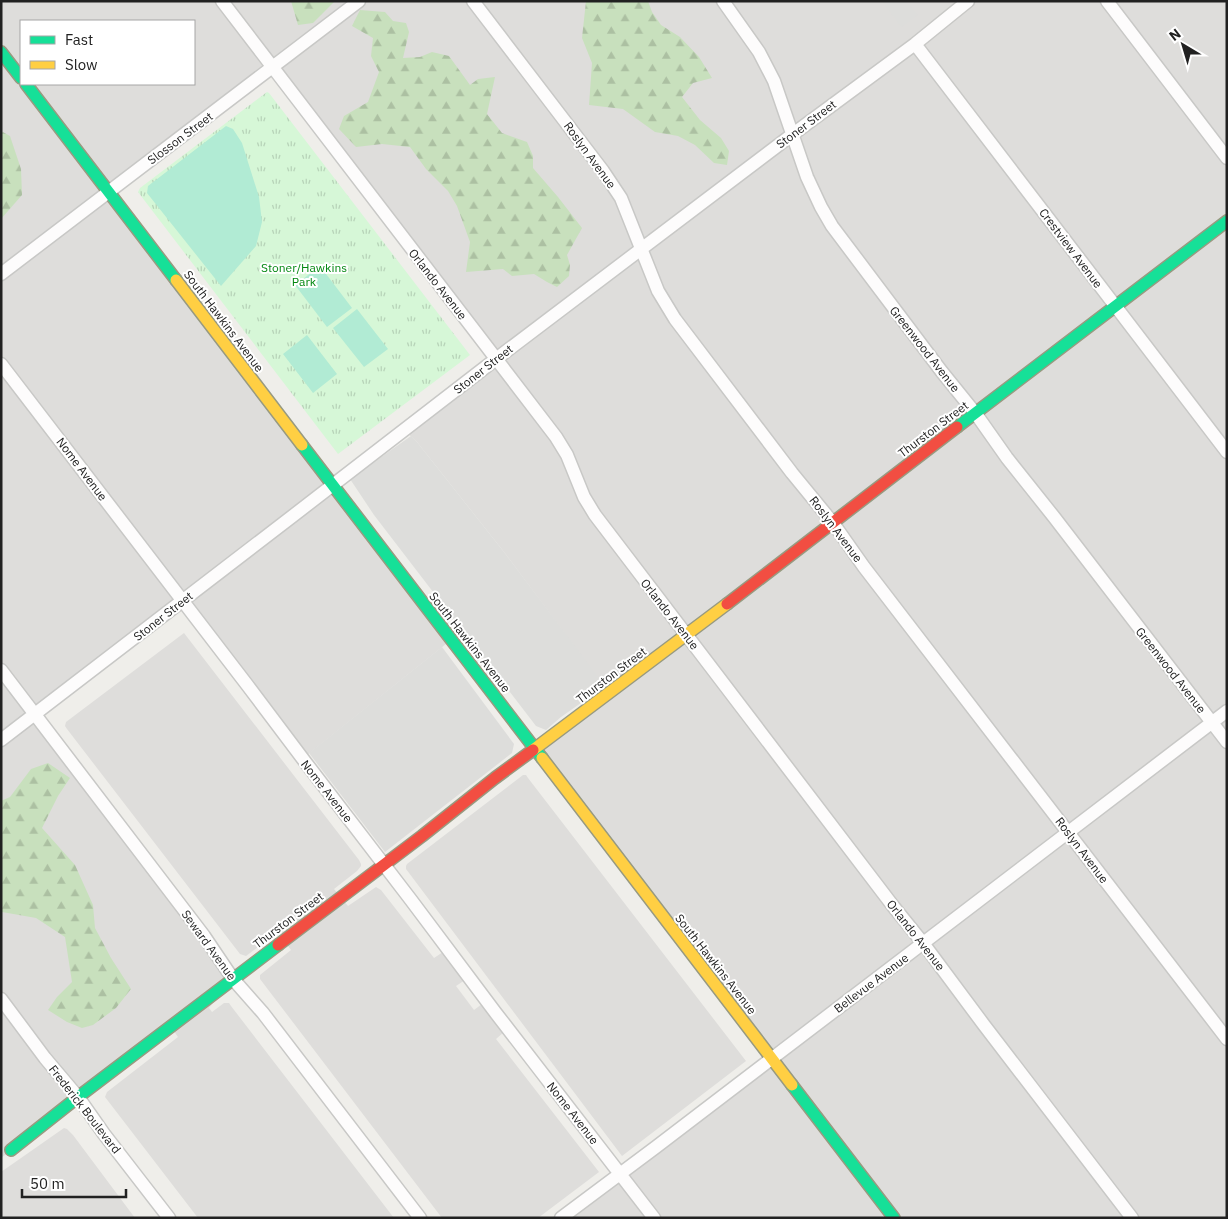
<svg xmlns="http://www.w3.org/2000/svg" width="1228" height="1219" font-family="'IBM Plex Sans',sans-serif">
<defs>
<pattern id="forest-firs" width="22" height="20" patternUnits="userSpaceOnUse" patternTransform="scale(1.25)"><rect width="22" height="20" fill="#c8e0bd"/><path d="M5 1l3.5 6h-7zM16 11l3.5 6h-7z" fill="#acc0a2"/></pattern>
<pattern id="park-tufts" width="24" height="20" patternUnits="userSpaceOnUse" patternTransform="scale(1.25)"><rect width="24" height="20" fill="#d6f7d7"/><path d="M3 7l-1-3M5 7V3M7 7l1-3M15 17l-1-3M17 17v-4M19 17l1-3" fill="none" stroke="#b7d3b8"/></pattern>
</defs>
<rect width="100%" height="100%" fill="#efeeea"/>
<path fill="#dedddb" fill-rule="evenodd" d="M1 1H1227V1218H561L768 1061 534 749 609 693 504 552 417 442 404 430 496 359 272 68 109 193 451 640 302 759 183 601 36 715 233 979 209 1008 212 1012 224 1003H229L231 1006 394 1218H198L105 1097 107 1092 178 1037 171 1027 1 1158ZM21 21H194V84H21Z
M184 633 359 860 361 864V866L357 871 334 889 348 906 376 887 381 890 434 958 443 952 465 980 456 986 474 1010 482 1004 504 1032 496 1039 599 1172 538 1218H442L260 979V975L291 950 278 932 246 956 240 954 67 729 65 726 66 722Z
M523 775H526L528 778 746 1061 622 1156 406 869V866L407 864Z
M64 1128 67 1129 73 1135 135 1218H1V1172Z"/>
<path fill="#dddddb" d="M882 1H906L918 15 901 27Z
M411 436 417 442 504 552 605 686 561 717 546 730 536 726 374 515 350 479Z
M442 647 514 744 512 753 385 852 309 753Z"/>
<path fill="url(#forest-firs)" d="M291 1H335L313 23 298 25Z
M586 1H648L652 12 661 25 680 37 699 57 712 78 693 83 682 97 700 120 721 138 729 151 727 165 714 163 695 145 678 136 655 132 623 109 589 105 592 63 582 38Z
M360 10 385 12 393 21 406 23 409 32 403 58 420 57 432 52 449 56 470 85 478 79 495 77 487 114 502 133 527 142 533 156V168L558 197 582 228 567 255 570 265 569 276 557 287 547 282 534 274 512 276 503 269 466 272 470 242 457 206 448 191 426 169 410 147 382 144 356 147 339 129 344 116 368 102 379 72 371 56 373 38 352 26Z
M1 131 10 136 21 169 22 195 1 219Z
M48 763 70 778 58 796 42 828 75 865 93 905 95 928 111 958 131 989 116 1008 93 1025 82 1028 67 1022 48 1010 57 997 72 982 65 937 36 918 2 912 1 910V801L10 797 31 769Z"/>
<path fill="url(#park-tufts)" d="M267 92 269 93 470 355 338 454 138 192 140 188Z"/>
<path fill="#b1ebd4" d="M226 126 233 129 242 143 259 197 262 222 256 246 221 286 147 193 148 186Z
M320 266 352 308 327 327 295 285Z
M357 309 388 349 364 367 333 328Z
M307 335 337 374 313 393 283 354Z"/>
<g fill="none" stroke-linecap="round" stroke-linejoin="round">
<g stroke="#c8c8c6" stroke-width="15">
<path id="street" d="M222 1 556 437 567 455 584 497 595 515 893 906 923 943 984 1025 1132 1218
M473 1 603 171 621 198 658 291 675 319 792 473 833 523 864 567 1227 1039
M723 1 759 52 774 81 807 177 821 207 832 226 942 372 976 414 1007 458 1054 517 1227 742
M1107 1 1227 158
M915 44 1227 452
M1 274 359 1
M1 364 248 686 306 763 411 900 495 1012 654 1218
M1 670 204 936 233 979 263 1013 420 1218
M1 740 294 515 496 359 793 134 915 44 968 1
M1 999 45 1058 78 1097 104 1134 169 1218
M561 1218 656 1147 1227 711"/>
</g>
<g stroke="#989a80" stroke-width="14">
<path id="fast" d="M1 52 21 78
M26 84 176 280
M957 427 1227 221
M302 445 542 758
M792 1085 894 1218
M11 1150 78 1097 278 945"/>
</g>
<g stroke="#989a80" stroke-width="14">
<path id="slow" d="M176 280 302 445
M533 750 727 604
M542 758 792 1085"/>
</g>
<g stroke="#989a80" stroke-width="14">
<path id="jam" d="M727 604 957 427
M278 945 422 836 495 778 533 750"/>
</g>
<use href="#street" stroke="#fdfcfc" stroke-width="12"/>
<use href="#fast" stroke="#16e098" stroke-width="11"/>
<use href="#slow" stroke="#ffcf43" stroke-width="11"/>
<use href="#jam" stroke="#f24e42" stroke-width="11"/>
</g>
<g text-anchor="middle" dominant-baseline="central" stroke-width="4" stroke-linejoin="round" paint-order="stroke">
<g font-size="12" fill="#212121" stroke="#fff">
<text transform="translate(806 124) rotate(-37)">Stoner Street</text>
<text transform="translate(180 138) rotate(-37)">Slosson Street</text>
<text transform="translate(590 155) rotate(54)">Roslyn Avenue</text>
<text transform="translate(1071 248) rotate(53)">Crestview Avenue</text>
<text transform="translate(438 284) rotate(52)">Orlando Avenue</text>
<text transform="translate(224 321) rotate(53)">South Hawkins Avenue</text>
<text transform="translate(925 349) rotate(52)">Greenwood Avenue</text>
<text transform="translate(483 369) rotate(-38)">Stoner Street</text>
<text transform="translate(933 429) rotate(-37)">Thurston Street</text>
<text transform="translate(82 469) rotate(53)">Nome Avenue</text>
<text transform="translate(836 529) rotate(53)">Roslyn Avenue</text>
<text transform="translate(670 614) rotate(52)">Orlando Avenue</text>
<text transform="translate(163 616) rotate(-38)">Stoner Street</text>
<text transform="translate(470 642) rotate(52)">South Hawkins Avenue</text>
<text transform="translate(1171 670) rotate(52)">Greenwood Avenue</text>
<text transform="translate(611 675) rotate(-37)">Thurston Street</text>
<text transform="translate(327 791) rotate(52)">Nome Avenue</text>
<text transform="translate(1082 850) rotate(53)">Roslyn Avenue</text>
<text transform="translate(288 920) rotate(-37)">Thurston Street</text>
<text transform="translate(916 935) rotate(52)">Orlando Avenue</text>
<text transform="translate(209 945) rotate(54)">Seward Avenue</text>
<text transform="translate(716 964) rotate(52)">South Hawkins Avenue</text>
<text transform="translate(871 983) rotate(-37)">Bellevue Avenue</text>
<text transform="translate(85 1109) rotate(52)">Frederick Boulevard</text>
<text transform="translate(573 1113) rotate(52)">Nome Avenue</text>
</g>
<g font-size="12" fill="#028710" stroke="#fff">
<text x="304" y="267">Stoner/Hawkins<tspan x="304" dy="14">Park</tspan></text>
</g>
</g>
<rect width="1228" height="1219" fill="none" stroke="#212121" stroke-width="5"/>
<rect x="20" y="20" width="175" height="65" fill="#ffffff" stroke="#a6a6a6"/>
<rect x="30" y="36" width="25" height="8" fill="#16e098" stroke="#a6a6a6"/>
<text x="65" y="45" font-size="15" fill="#212121">Fast</text>
<rect x="30" y="61" width="25" height="8" fill="#ffcf43" stroke="#a6a6a6"/>
<text x="65" y="70" font-size="15" fill="#212121">Slow</text>
<g transform="translate(1183 45) rotate(322)" stroke="#ffffff" stroke-width="4" paint-order="stroke">
<path d="M0-4L9 19L0 12L-9 19Z" fill="#212121"/>
<text y="-8" font-size="14" font-weight="bold" text-anchor="middle" fill="#212121">N</text>
</g>
<path d="M22 1189v8h104v-8" fill="none" stroke="#212121" stroke-width="2.5"/>
<text x="30" y="1189" font-size="15" fill="#212121" stroke="#ffffff" stroke-width="4" paint-order="stroke">50 m</text>
</svg>
